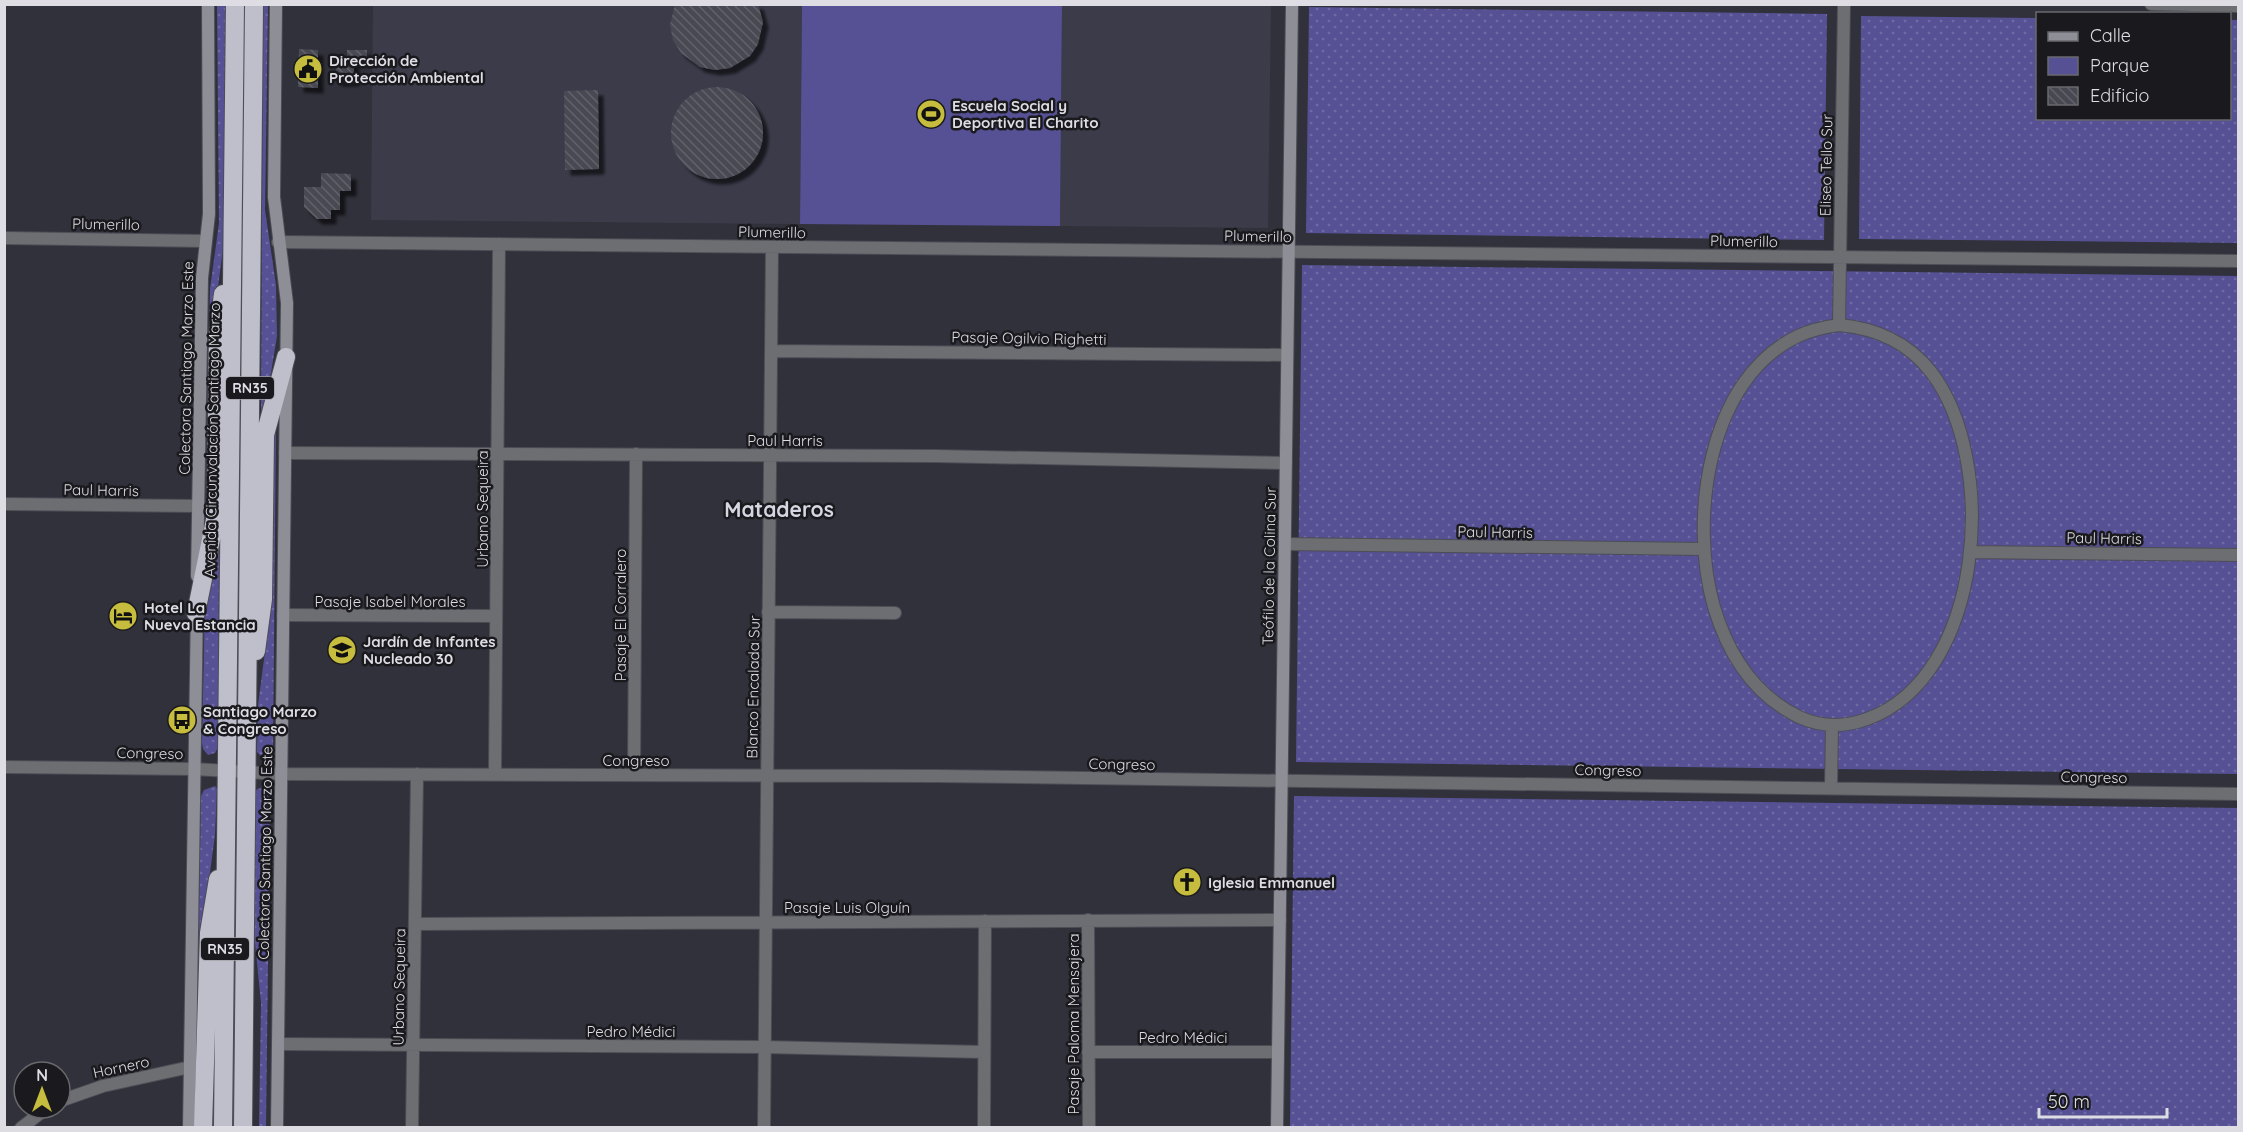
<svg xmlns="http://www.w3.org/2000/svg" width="2243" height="1132" font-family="Quicksand,sans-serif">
<defs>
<pattern id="grass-dots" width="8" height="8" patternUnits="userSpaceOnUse" patternTransform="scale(1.5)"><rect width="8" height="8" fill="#565194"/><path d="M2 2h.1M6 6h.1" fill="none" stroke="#6e6aa3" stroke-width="1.8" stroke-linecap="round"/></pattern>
<pattern id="building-back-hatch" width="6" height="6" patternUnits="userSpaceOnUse" patternTransform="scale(1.5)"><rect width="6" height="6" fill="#484852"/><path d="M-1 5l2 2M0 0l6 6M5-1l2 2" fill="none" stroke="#62626b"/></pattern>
<filter id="shadow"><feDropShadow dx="5.5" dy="5.5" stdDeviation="1.5" flood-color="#0009"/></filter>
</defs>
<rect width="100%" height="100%" fill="#31313b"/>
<path fill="#3b3b4a" d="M373 5H802L800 224 371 220Z
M1062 5H1271L1268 228 1060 226Z"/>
<path fill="url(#grass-dots)" d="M226 4 224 241 215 310 209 522H206L210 289 219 223 217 5Z
M268 4 265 210 276 285 277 336 264 416 261 417 263 5Z
M1309 7 1827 14 1824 240 1306 233Z
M1861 16 2037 18 2038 118H2230V20H2238V243L1859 239Z
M1302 265 2238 276V774L1296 762Z
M272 427H276L273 750 269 756 262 757 257 752 258 705 268 629Z
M219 544 218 747 215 753 208 755 203 749 202 743 205 599Z
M215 786 217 789 215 835 204 918 195 1127 201 796 204 790Z
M259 788 267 789 270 796 266 1128 259 1127 261 1003 254 933 255 791Z
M1294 796 2238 808V1127H1290Z"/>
<path fill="#565194" d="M802 5H1062L1060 226 800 224Z"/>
<path fill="url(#building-back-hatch)" filter="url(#shadow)" d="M675 4H758L763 22 758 44 750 56 730 68 715 70 700 67 681 53 673 40 670 25Z
M299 49 318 50V88L298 87Z
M347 50H367V62H354V81H336V62H347Z
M671 133a46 46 0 1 1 92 0a46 46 0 1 1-92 0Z
M598 90 599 169 565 170 564 91Z
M321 173 351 174V191H340V210H331V219H317L304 207V187H321Z"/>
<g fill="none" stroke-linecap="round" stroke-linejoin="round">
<g stroke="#4d4d56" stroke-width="14">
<path id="street" d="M2151 4 2238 6
M4 238 206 241
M278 242 2238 261
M1839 325C1874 328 1908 342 1931 372 1999 460 1985 677 1867 719 1845 727 1821 727 1799 717 1754 695 1728 654 1714 607 1689 520 1707 379 1798 336 1811 330 1824 327 1839 325Z
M1839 325 1844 4
M771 351 1287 355
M285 453 935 456 1286 463
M4 504 198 506
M1285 544 1704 549
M1970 552 2238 555
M768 612 895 613
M283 615 496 616
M4 767 194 769 281 774 937 776 2238 794
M495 774 499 244
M634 775 636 454
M1831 788 1832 726
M1088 920 1089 1128
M415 924 1280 920
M278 1044 764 1047 984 1052
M1088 1052H1278
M60 1101 103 1086 190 1067
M21 1128 47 1108
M412 1128 417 774
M764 1128 772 247
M984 1128 985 921"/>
</g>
<g stroke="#4d4d56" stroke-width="14">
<path id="secondary" d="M276 4 274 197 287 303 277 1128
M197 576 202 278 209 214 208 4
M189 1128 197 605
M1277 1128 1292 4"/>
</g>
<g stroke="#4d4d56" stroke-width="20">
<path id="highway" d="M196 613 216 515 218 333 223 294
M256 651 263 599 265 435 286 357
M203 1128 209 933 218 879
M223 1128 235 4
M243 1128 254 4"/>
</g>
<use href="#street" stroke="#6d6e72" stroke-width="12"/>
<use href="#secondary" stroke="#8e8f96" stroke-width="12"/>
<use href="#highway" stroke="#bebfca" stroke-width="18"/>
</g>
<defs>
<g id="civic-disc" transform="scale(1.5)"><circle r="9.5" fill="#c6bc3d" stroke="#1a1a1e"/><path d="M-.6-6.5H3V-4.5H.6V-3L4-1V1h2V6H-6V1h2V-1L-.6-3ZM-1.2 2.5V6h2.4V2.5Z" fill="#111"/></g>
<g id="stadium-disc" transform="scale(1.5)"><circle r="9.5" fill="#c6bc3d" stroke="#1a1a1e"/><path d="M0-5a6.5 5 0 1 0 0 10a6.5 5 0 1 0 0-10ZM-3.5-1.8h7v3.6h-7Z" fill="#111"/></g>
<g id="hotel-disc" transform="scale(1.5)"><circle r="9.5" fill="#c6bc3d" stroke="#1a1a1e"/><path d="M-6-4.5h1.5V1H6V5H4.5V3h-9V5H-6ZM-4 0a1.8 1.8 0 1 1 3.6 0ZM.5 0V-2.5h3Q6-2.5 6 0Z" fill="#111"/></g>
<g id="school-disc" transform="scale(1.5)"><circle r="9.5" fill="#c6bc3d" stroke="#1a1a1e"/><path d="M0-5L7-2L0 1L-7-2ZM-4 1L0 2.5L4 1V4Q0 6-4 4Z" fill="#111"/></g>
<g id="bus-disc" transform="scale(1.5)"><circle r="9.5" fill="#c6bc3d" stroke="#1a1a1e"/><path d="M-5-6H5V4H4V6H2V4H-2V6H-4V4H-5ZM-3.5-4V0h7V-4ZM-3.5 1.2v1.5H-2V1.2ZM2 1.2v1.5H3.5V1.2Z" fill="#111"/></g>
<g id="church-disc" transform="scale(1.5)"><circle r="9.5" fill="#c6bc3d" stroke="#1a1a1e"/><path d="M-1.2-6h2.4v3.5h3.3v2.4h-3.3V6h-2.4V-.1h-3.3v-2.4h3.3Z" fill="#111"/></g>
</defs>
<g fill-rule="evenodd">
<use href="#civic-disc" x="308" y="69"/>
<use href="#stadium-disc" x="931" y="114"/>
<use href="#hotel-disc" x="123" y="616"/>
<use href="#school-disc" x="342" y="650"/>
<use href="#bus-disc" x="182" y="720"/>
<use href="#church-disc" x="1187" y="882"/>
</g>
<g text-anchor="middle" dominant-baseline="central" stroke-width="5" stroke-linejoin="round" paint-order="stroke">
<g fill="#1a1a1e" stroke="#a2a2a8" stroke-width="1.5">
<rect x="226" y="377" width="48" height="22" rx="4.5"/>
<rect x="201" y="938" width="48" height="22" rx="4.5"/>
</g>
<g font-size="14" font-weight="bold" fill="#dddde3">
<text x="250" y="388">RN35</text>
<text x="225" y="949">RN35</text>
</g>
<g font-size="15" font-weight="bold" fill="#dddde3" stroke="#1a1a1e" text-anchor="start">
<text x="329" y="60">Dirección de<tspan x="329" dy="17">Protección Ambiental</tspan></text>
<text x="952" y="105">Escuela Social y<tspan x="952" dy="17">Deportiva El Charito</tspan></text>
<text x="144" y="607">Hotel La<tspan x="144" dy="17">Nueva Estancia</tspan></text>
<text x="363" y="641">Jardín de Infantes<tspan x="363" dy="17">Nucleado 30</tspan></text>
<text x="203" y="711">Santiago Marzo<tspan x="203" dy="17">&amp; Congreso</tspan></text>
<text x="1208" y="882">Iglesia Emmanuel</text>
</g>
<g font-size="15" fill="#dddde3" stroke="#1a1a1e">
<text transform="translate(1826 165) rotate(-89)">Eliseo Tello Sur</text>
<text transform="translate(106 224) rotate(1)">Plumerillo</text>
<text transform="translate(772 232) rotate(1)">Plumerillo</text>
<text transform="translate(1258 236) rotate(1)">Plumerillo</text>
<text transform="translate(1744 241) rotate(1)">Plumerillo</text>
<text transform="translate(1029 338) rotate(1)">Pasaje Ogilvio Righetti</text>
<text transform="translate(186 368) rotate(-89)">Colectora Santiago Marzo Este</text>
<text transform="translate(212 440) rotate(-89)">Avenida Circunvalación Santiago Marzo</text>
<text x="785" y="440">Paul Harris</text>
<text transform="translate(101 490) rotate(1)">Paul Harris</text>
<text transform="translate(482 509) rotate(-90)">Urbano Sequeira</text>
<text transform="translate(1495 532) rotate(1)">Paul Harris</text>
<text transform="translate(2104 538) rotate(1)">Paul Harris</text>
<text transform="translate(1269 566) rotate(-89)">Teófilo de la Colina Sur</text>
<text x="390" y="601">Pasaje Isabel Morales</text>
<text transform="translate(620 615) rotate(-90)">Pasaje El Corralero</text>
<text transform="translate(753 687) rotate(-89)">Blanco Encalada Sur</text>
<text transform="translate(150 753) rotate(1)">Congreso</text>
<text x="636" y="760">Congreso</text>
<text transform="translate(1122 764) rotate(1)">Congreso</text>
<text transform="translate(1608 770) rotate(1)">Congreso</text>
<text transform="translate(2094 777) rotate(1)">Congreso</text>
<text transform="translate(265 853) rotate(-89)">Colectora Santiago Marzo Este</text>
<text x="847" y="907">Pasaje Luis Olguín</text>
<text transform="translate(399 987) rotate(-89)">Urbano Sequeira</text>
<text transform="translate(1073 1024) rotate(-90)">Pasaje Paloma Mensajera</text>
<text x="631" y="1031">Pedro Médici</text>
<text x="1183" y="1037">Pedro Médici</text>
<text transform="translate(121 1067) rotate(-12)">Hornero</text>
</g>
<g font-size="21" font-weight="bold" fill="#d6d6e2" stroke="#1a1a1e">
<text x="779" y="509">Mataderos</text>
</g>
</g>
<rect width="2243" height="1132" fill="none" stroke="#dddde3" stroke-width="12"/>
<rect x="2036" y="12" width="195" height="108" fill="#1a1a1e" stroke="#68686d" stroke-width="1.5"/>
<rect x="2048" y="32" width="30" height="9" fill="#8e8f96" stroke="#68686d" stroke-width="1.5"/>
<text x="2090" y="42" font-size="18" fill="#dddde3">Calle</text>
<rect x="2048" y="57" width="30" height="18" fill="#565194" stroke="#68686d" stroke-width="1.5"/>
<text x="2090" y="72" font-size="18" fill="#dddde3">Parque</text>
<rect x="2048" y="87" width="30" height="18" fill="url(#building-back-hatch)" stroke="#68686d" stroke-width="1.5"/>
<text x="2090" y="102" font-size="18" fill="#dddde3">Edificio</text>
<g transform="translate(42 1090)"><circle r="28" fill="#1a1a1e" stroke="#68686d" stroke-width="1.5"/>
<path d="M0-4.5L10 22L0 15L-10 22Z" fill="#c6bc3d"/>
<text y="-9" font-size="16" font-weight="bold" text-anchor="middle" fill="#dddde3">N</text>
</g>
<path d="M2039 1108v9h128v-9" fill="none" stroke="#dddde3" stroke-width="3"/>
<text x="2048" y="1108" font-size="18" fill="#dddde3" stroke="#1a1a1e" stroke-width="4.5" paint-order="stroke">50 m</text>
</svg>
